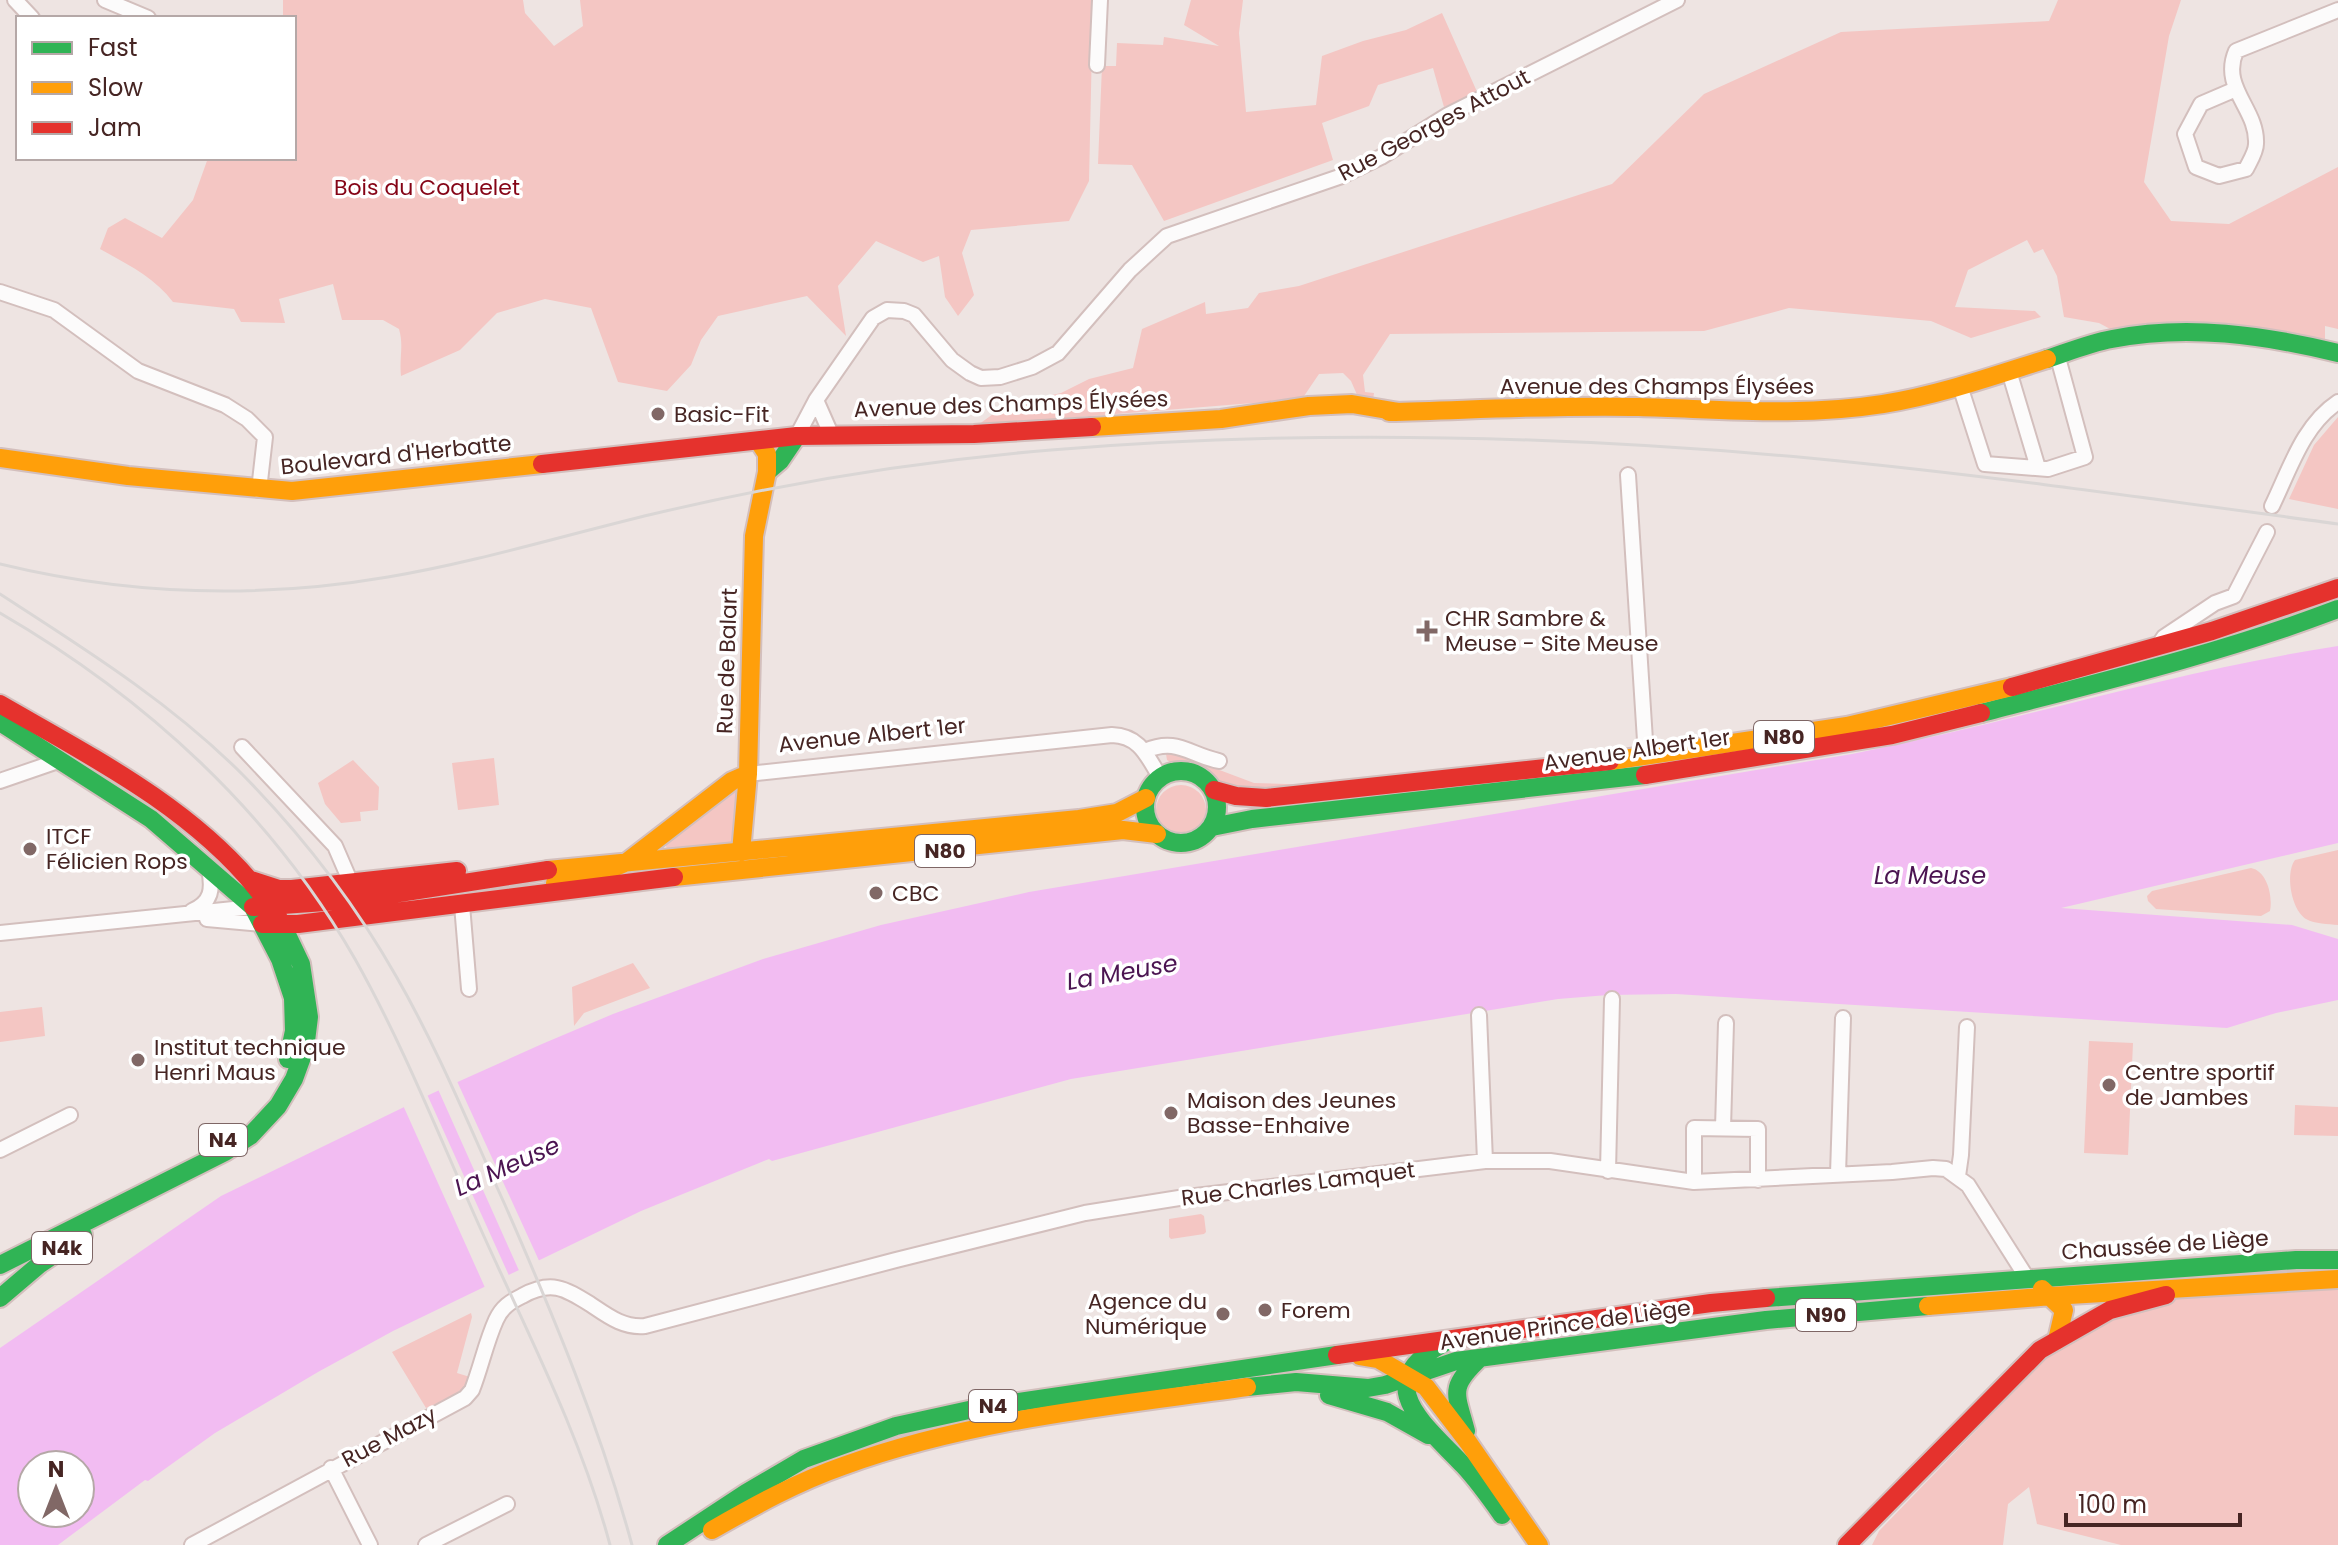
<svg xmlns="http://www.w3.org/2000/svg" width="2338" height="1545" font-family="Poppins,sans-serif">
<rect width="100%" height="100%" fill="#eee4e2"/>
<path fill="#f4c6c3" d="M283 0H523L525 13 554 46 583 26 580 0H1093L1089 181 1069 221 971 230 962 253 974 295 958 316 945 297 939 256 923 262 876 241 838 286 846 336 807 296 718 316 701 340 691 365 667 391 618 382 591 308 545 299 497 313 460 350 401 376C399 358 404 346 399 329L383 320H342L333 284 279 299 285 323 241 322 234 309 173 302C154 277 127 264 100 249L108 228 125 218 162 238 193 200 208 158H294V18H283Z
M1191 0H1243L1239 33 1246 112 1316 105 1322 56 1363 41 1406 30 1442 13 1478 94 1444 107 1433 68 1378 85 1369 106 1322 123 1333 160 1164 221 1132 165 1098 164 1102 66H1116L1117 43 1163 45 1164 37 1219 46 1184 25Z
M2058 0H2181L2169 36 2144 182 2171 221 2229 224 2338 167V329L2325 326V339L2234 327 2114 331 2099 323 2064 317 2057 276 2043 249 2034 253 2027 240 1968 270 1955 307 2035 311 2041 317 1971 338 1931 321 1789 308 1704 331 1390 334 1363 375 1365 392 1374 393 1373 400 1358 397 1351 381 1343 373 1319 374 1302 399 978 425 1004 406 1061 393 1089 379 1133 368 1142 329 1205 302 1206 314 1248 308 1259 293 1299 286 1612 184 1704 94 1841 32 2049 21Z
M2338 417V509L2289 499 2314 445Z
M1169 751 1254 783 1317 785 1254 792 1220 782 1201 766 1170 762 1167 760 1166 754Z
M494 758 499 805 458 810 452 763Z
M353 760 379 787 378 810 360 812 361 821 341 823 325 804 318 783Z
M1156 810a25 25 0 1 1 50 0a25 25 0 1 1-50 0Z
M731 790 737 794 733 846 668 851 665 844Z
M2338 850V925C2328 924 2315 924 2306 919 2291 910 2285 873 2295 860Z
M2251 868C2267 871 2273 896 2270 911L2261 916 2156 909 2148 901 2147 896 2152 891Z
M633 963 650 988 584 1013 574 1026 572 987Z
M42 1007 45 1036 0 1042V1012Z
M2089 1041 2133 1043 2128 1155 2084 1153Z
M2295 1105 2338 1107V1136L2294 1135Z
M1201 1214 1204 1216 1206 1232 1204 1234 1171 1239 1169 1237V1219Z
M2338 1289V1545H2121L2037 1524 2029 1487 2008 1504 2003 1545H1872L1879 1531 2054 1350 2126 1312 2195 1293Z
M471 1313 472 1317 457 1373 470 1377C461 1396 444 1400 426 1408L392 1352Z"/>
<path fill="#f2bcf2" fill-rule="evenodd" d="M2338 646V843L2061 908 2292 925 2338 939V1000L2276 1013 2227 1028 1676 994 1608 995 1558 999 1071 1079 772 1161 769 1159 641 1211 393 1331 318 1372 215 1433 148 1481 145 1480 58 1545H0V1348L221 1196 433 1093 542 1044 613 1014 763 959 881 925 1029 892 1852 754C2014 722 2174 671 2338 646ZM32 1465H80V1513H32Z"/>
<path fill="#eee4e2" d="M456 1079 541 1265 521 1275 437 1087Z
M426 1092 511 1280 487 1292 402 1103Z"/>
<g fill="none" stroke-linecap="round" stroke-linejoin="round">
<g stroke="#d3bfbd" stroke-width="18">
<path id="street" d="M15 0 32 18
M105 0 148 18
M1097 65 1100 0
M2236 89 2201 104 2185 134 2196 167 2219 176 2246 169C2250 161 2256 152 2256 144 2258 109 2220 88 2236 51L2338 10
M0 292 54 310 138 371 225 405 247 419 265 437 259 490
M2009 371 2038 468
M1960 386 1985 464 2048 469 2085 457 2057 354
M816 400 831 434
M797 436 816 400 873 318 887 310 904 311 914 315 952 360 970 373 981 378 1000 377 1032 367 1058 353 1130 270 1167 236 1342 176 1381 157 1448 115 1677 0
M1628 475 1646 756
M2272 506C2290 469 2303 425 2338 402
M2158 646 2164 637 2215 603 2234 596 2267 532
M242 747 335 846 351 883
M1145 751C1177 737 1189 755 1219 761
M748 774 1112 735C1140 736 1147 756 1160 777
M0 781 61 760
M462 905 469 989
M192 911C212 902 213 889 209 869
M207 919 262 924
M0 933 253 907
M1479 1015 1485 1161
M1723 1128 1726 1023
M0 1150 70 1115
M1608 1171 1612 999
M1838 1174 1843 1018
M1958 1176 1961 1155 1967 1027
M1694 1182V1128L1758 1129V1180
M331 1468 370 1545
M192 1545 465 1398 472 1390C481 1367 486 1342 496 1320 502 1307 510 1302 522 1296 551 1280 564 1288 590 1304 608 1316 623 1328 645 1326L896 1260 1085 1213 1179 1198 1485 1161H1550L1694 1182 1892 1172 1933 1168 1946 1169 1968 1185 2027 1278
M426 1545 507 1504"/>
</g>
<g stroke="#d3bfbd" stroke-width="22">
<path id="fast" d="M2047 359C2068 352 2090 343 2112 339 2187 324 2264 335 2338 353
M767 472 780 461 797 436
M1981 713C2101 682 2222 653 2338 609
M0 722 151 819 253 907 280 959 293 998 294 1031 288 1059
M1145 807a36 36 0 1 1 72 0a36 36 0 1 1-72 0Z
M1212 827 1252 819 1645 775
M0 1265 225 1152 250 1136 278 1106 294 1079 305 1049 309 1017 301 964 282 924
M0 1298 40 1264 83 1235
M1766 1298 2296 1260H2338
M1444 1343C1367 1384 1426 1425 1464 1466 1478 1481 1490 1498 1502 1515
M1247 1387 1296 1382 1368 1388 1385 1385 1456 1361 1766 1320 1928 1306
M1329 1395 1387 1412 1428 1435
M1466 1431C1456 1393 1448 1388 1480 1358
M667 1545 746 1493 804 1459 896 1426 978 1408 1337 1355"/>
</g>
<g stroke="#d3bfbd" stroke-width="22">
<path id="slow" d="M1389 412C1472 410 1556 405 1639 407 1720 409 1801 417 1883 404 1939 395 1993 376 2047 359
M1092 427 1221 419 1309 406 1352 404 1399 412
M0 458 128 476 292 491 542 464
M1610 761 1847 726 2012 687
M741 852 748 774 754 536 767 472V454L759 442
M548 870 1079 819 1117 813 1146 798
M674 877 1123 830 1157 834
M555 883 597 875 627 862 732 781 748 774
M2042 1289 2064 1310 2057 1340
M1928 1306 2052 1296 2338 1279
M1360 1356 1378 1359 1426 1387 1468 1442 1539 1545
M712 1530C754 1506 797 1482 843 1466 972 1419 1112 1406 1247 1387"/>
</g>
<g stroke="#d3bfbd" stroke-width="22">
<path id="jam" d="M542 464 797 436 974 434 1092 427
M2012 687 2212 631 2338 588
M0 704C90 756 191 807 257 889 266 900 275 911 282 924
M1645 775 1892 735 1981 713
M1214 790 1236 796 1266 798 1610 761
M251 880 279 889H292L457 871
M253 907 354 900 548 870
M262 924H298L674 877
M1337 1355 1711 1303 1766 1298
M1847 1545 2040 1350 2110 1310 2166 1295"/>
</g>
<use href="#street" stroke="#fcfbfb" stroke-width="14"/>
<use href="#fast" stroke="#30b455" stroke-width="18"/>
<use href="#slow" stroke="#ff9f0a" stroke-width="18"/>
<use href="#jam" stroke="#e5322d" stroke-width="18"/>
<path stroke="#dad6d5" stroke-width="3" d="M0 564C127 595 259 599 388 577 477 562 565 535 653 514 784 483 917 461 1051 450 1303 429 1557 435 1809 458 1986 475 2162 500 2338 524
M0 594C85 649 170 702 242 774 302 835 354 902 396 976 438 1049 470 1128 505 1205 554 1317 600 1427 632 1545
M0 613C145 697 271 812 355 959 404 1046 441 1141 482 1232 528 1334 581 1436 610 1545"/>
</g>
<g fill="#816866" stroke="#fff" stroke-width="3">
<circle cx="658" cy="414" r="8"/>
<path d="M1423 619h8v8h8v8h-8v8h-8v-8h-8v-8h8z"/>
<circle cx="30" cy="849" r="8"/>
<circle cx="876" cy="893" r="8"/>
<circle cx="138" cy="1060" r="8"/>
<circle cx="2109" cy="1085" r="8"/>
<circle cx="1171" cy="1113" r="8"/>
<circle cx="1265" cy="1310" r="8"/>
<circle cx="1223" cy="1314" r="8"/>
</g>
<g text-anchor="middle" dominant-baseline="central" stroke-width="7" stroke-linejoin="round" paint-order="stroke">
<g fill="#fff" stroke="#7e6665" stroke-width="2">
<rect x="1754" y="721" width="60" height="32" rx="6"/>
<rect x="915" y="835" width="60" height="32" rx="6"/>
<rect x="199" y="1124" width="48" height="32" rx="6"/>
<rect x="32" y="1232" width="60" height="32" rx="6"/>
<rect x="1796" y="1299" width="60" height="32" rx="6"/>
<rect x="969" y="1390" width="48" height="32" rx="6"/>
</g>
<g font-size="20" font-weight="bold" fill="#462523">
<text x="1784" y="737">N80</text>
<text x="945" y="851">N80</text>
<text x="223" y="1140">N4</text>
<text x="62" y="1248">N4k</text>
<text x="1826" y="1315">N90</text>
<text x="993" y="1406">N4</text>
</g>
<g font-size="22" fill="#462523" stroke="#fff">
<text transform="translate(1434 125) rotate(-28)">Rue Georges Attout</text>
<text x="1657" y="386">Avenue des Champs Élysées</text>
<text transform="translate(1011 404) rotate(-2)">Avenue des Champs Élysées</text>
<text transform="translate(396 455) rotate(-6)">Boulevard d'Herbatte</text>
<text transform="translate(727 661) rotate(-88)">Rue de Balart</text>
<text transform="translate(872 735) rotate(-6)">Avenue Albert 1er</text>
<text transform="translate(1637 750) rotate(-8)">Avenue Albert 1er</text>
<text transform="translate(1298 1184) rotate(-7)">Rue Charles Lamquet</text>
<text transform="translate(2165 1245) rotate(-4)">Chaussée de Liège</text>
<text transform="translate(1565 1325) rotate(-8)">Avenue Prince de Liège</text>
<text transform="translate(389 1437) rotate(-28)">Rue Mazy</text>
</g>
<g font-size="22" fill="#850416" stroke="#fff">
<text x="427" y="187">Bois du Coquelet</text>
</g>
<g font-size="22" fill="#462523" stroke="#fff" text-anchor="start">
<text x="674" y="414">Basic-Fit</text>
<text x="1445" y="618">CHR Sambre &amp;<tspan x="1445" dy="25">Meuse - Site Meuse</tspan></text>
<text x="46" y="836">ITCF<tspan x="46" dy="25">Félicien Rops</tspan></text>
<text x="892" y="893">CBC</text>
<text x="154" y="1047">Institut technique<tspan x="154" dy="25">Henri Maus</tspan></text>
<text x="2125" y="1072">Centre sportif<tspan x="2125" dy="25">de Jambes</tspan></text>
<text x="1187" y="1100">Maison des Jeunes<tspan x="1187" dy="25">Basse-Enhaive</tspan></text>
<text x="1207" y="1301" text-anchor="end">Agence du<tspan x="1207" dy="25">Numérique</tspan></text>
<text x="1281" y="1310">Forem</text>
</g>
<g font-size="24" font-style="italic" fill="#4b1451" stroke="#fff">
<text x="1930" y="875">La Meuse</text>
<text transform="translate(1122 972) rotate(-10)">La Meuse</text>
<text transform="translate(507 1166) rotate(-24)">La Meuse</text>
</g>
</g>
<rect x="16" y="16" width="280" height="144" fill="#ffffff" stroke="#b5a8a7" stroke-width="2"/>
<rect x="32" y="42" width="40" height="12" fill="#30b455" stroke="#b5a8a7" stroke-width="2"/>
<text x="88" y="56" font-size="24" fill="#462523">Fast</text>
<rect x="32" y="82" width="40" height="12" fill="#ff9f0a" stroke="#b5a8a7" stroke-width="2"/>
<text x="88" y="96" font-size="24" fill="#462523">Slow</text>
<rect x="32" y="122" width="40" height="12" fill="#e5322d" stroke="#b5a8a7" stroke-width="2"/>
<text x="88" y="136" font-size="24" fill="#462523">Jam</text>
<g transform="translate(56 1489)"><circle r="38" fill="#ffffff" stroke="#b5a8a7" stroke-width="2"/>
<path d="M0-6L14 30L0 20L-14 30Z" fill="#816866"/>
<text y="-12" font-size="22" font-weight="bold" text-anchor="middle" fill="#462523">N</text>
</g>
<path d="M2066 1513v12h174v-12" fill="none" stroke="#462523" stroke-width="4"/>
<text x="2078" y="1513" font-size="24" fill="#462523" stroke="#ffffff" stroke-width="6" paint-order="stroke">100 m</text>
</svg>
